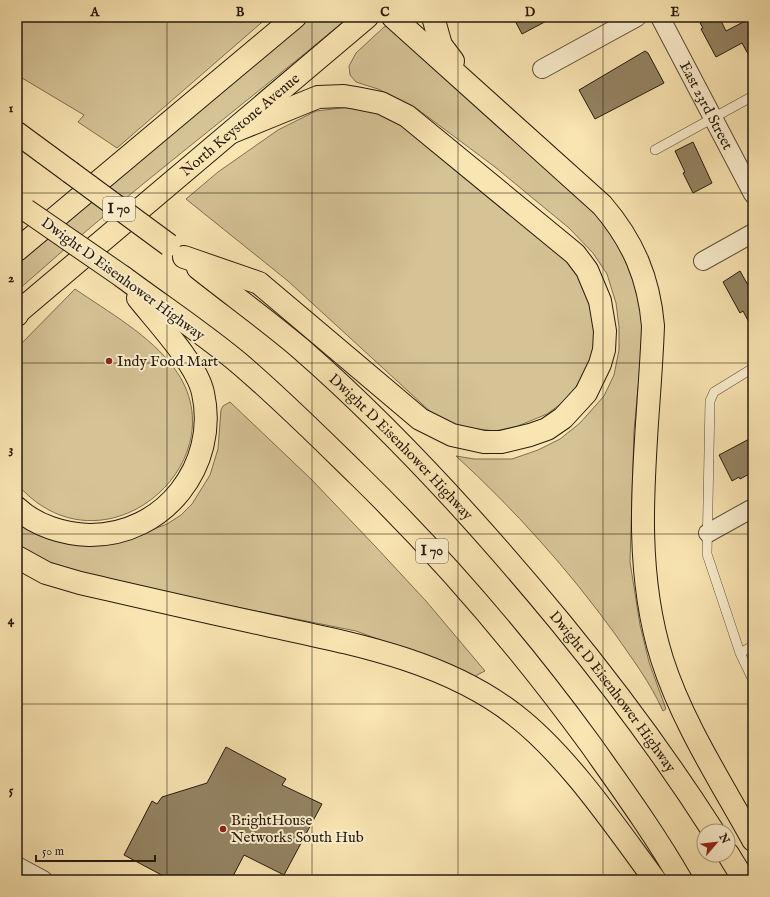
<svg xmlns="http://www.w3.org/2000/svg" width="770" height="897" font-family="'IM FELL English',serif">
<rect width="100%" height="100%" fill="#f9e5b2"/>
<filter id="stains"><feTurbulence type="fractalNoise" baseFrequency=".005" numOctaves="4"/><feColorMatrix values="0 0 0 0 .2 0 0 0 0 .09 0 0 0 0 .02 0 0 0 .5 -.17"/></filter>
<radialGradient id="worn" r=".72"><stop offset=".6" stop-color="#630" stop-opacity="0"/><stop offset="1" stop-color="#630" stop-opacity=".3"/></radialGradient>
<path fill="#d5c396" stroke="#7e6f52" d="M17 17H268L117 148 78 122 84 115 17 75Z
M312 17H349C239 109 124 195 17 291V269L24 258Z
M389 26 593 210 628 254 647 331 638 388 634 431 630 562 640 625 649 662 666 709 663 711C650 682 633 660 615 634 568 569 514 509 456 456L474 459H512L538 450 560 439 580 423 604 396 614 375 619 350V327L616 303 607 274 593 253 569 228 495 167 416 108 378 89 356 82 350 75 349 66 356 53 384 27Z
M350 107 383 114 404 127 552 244 585 280 596 328 594 352 585 375 566 400 547 414 518 426 495 431 460 427 433 414 288 281 186 199 218 172 278 130 316 111Z
M75 289C107 311 151 336 174 368 243 460 103 583 17 484V348Z
M230 402 311 479 375 546 426 601 485 671 477 675 474 683 386 642 356 631 161 592 65 570 32 554 17 544V519L128 539 167 524 181 515 192 504 210 475 218 449 221 410 223 406Z"/>
<path fill="#948463" stroke="#261b0d" d="M513 17H554L522 34Z
M711 17H719L726 31 753 17V63L742 43 716 57 701 29 703 28 700 23Z
M645 51 648 53 664 83 595 119 579 90Z
M693 142 712 183 693 193 683 173 685 172 675 151Z
M740 271 753 294V330L743 311 740 313 723 282Z
M753 437V472L740 479 739 477 732 481 719 455Z
M226 747 286 779 282 785 322 804 284 875 244 855 231 880H171L124 855 152 801 157 804 162 797 207 783Z"/>
<g fill="none" stroke-linecap="round" stroke-linejoin="round">
<g stroke="#5b4e36" stroke-width="10">
<path id="lane" d="M655 150 753 96
M753 368 714 392 710 401 707 554 740 653 753 680
M740 653 753 646"/>
</g>
<g stroke="#5b4e36" stroke-width="20">
<g id="street">
<path id="s1" d="M660 17 753 194"/>
<path d="M542 69 637 17"/>
<path d="M703 261 753 233"/>
<path d="M708 533 753 508"/>
<path d="M17 866 43 880"/>
</g>
</g>
<g stroke="#261b0d" stroke-width="24">
<g id="primary">
<path d="M17 250 295 17"/>
<path id="s2" d="M17 313 367 17"/>
</g>
</g>
<g stroke="#261b0d" stroke-width="24">
<g id="highway">
<path d="M393 17 602 205C633 241 649 278 653 326 649 437 628 551 662 659 682 722 721 782 753 840"/>
<path d="M433 17 441 45 453 61"/>
<path d="M17 133 70 172"/>
<path d="M184 257 259 283 420 419 452 435 484 442H501L530 435 547 429 563 418 586 393 600 364 604 350 605 331 600 301 587 270 575 254 407 116 381 103 356 98 344 96 318 97 232 132"/>
<path id="s3" d="M198 268C232 295 268 321 301 349 396 432 481 526 561 623 615 689 667 759 713 831"/>
<path d="M123 277C162 306 203 333 240 364 281 399 319 437 358 475 443 558 521 649 591 745 622 789 654 833 681 880"/>
<path d="M17 315 18 312"/>
<path d="M17 508C36 526 64 534 89 535 164 536 219 465 203 393 197 364 157 322 138 298"/>
<path d="M17 557 46 573 80 583C141 597 201 611 262 624 349 643 443 659 515 715 568 756 615 826 655 880"/>
<path d="M728 854 744 880"/>
</g>
</g>
<use href="#lane" stroke="#fbeecd" stroke-width="9"/>
<use href="#street" stroke="#fbeecd" stroke-width="18"/>
<use href="#primary" stroke="#f9e5b2" stroke-width="22"/>
<use href="#highway" stroke="#f9e5b2" stroke-width="22"/>
<g stroke="#261b0d" stroke-width="24" stroke-linecap="butt">
<path id="highway-bridge" d="M70 172 169 245
M26 210 123 277"/>
</g>
<use href="#highway-bridge" stroke="#f9e5b2" stroke-width="22"/>
</g>
<path fill="none" stroke="#261b0d" stroke-width="1" stroke-opacity="0.55" d="M167 17V880M312 17V880M458 17V880M603 17V880M17 193H753M17 363H753M17 534H753M17 704H753"/>
<g fill="#8f2418" stroke="#fbeecd" stroke-width="1.5">
<circle cx="109" cy="361" r="4"/>
<circle cx="223" cy="829" r="4"/>
</g>
<g text-anchor="middle" dominant-baseline="central" stroke-width="4" stroke-linejoin="round" paint-order="stroke">
<g fill="#fbeecd" stroke="#665a47" stroke-width="1">
<rect x="103" y="197" width="32" height="24" rx="3"/>
<rect x="416" y="539" width="32" height="24" rx="3"/>
</g>
<g font-size="14" font-weight="bold" fill="#261b0d">
<text x="119" y="209">I 70</text>
<text x="432" y="551">I 70</text>
</g>
<g font-size="15" fill="#261b0d" stroke="#fbeecd">
<text stroke="none"><textPath href="#s1" startOffset="100">East 23rd Street</textPath></text>
<text stroke="none"><textPath href="#s2" startOffset="292">North Keystone Avenue</textPath></text>
<text transform="translate(123 279) rotate(36)">Dwight D Eisenhower Highway</text>
<text stroke="none"><textPath href="#s3" startOffset="271">Dwight D Eisenhower Highway</textPath></text>
<text stroke="none"><textPath href="#s3" startOffset="595">Dwight D Eisenhower Highway</textPath></text>
</g>
<g font-size="15" fill="#261b0d" stroke="#fbeecd" text-anchor="start">
<text x="117" y="361">Indy Food Mart</text>
<text x="231" y="820">BrightHouse<tspan x="231" dy="17">Networks South Hub</tspan></text>
</g>
</g>
<rect width="770" height="897" fill="none" stroke="#f9e5b2" stroke-width="44"/>
<g transform="translate(716 843) rotate(62)"><circle r="19" fill="#fbeecd" stroke="#a69a80"/>
<path d="M0-3L7 15L0 10L-7 15Z" fill="#8f2418"/>
<text y="-6" font-size="11" font-weight="bold" text-anchor="middle" fill="#261b0d">N</text>
</g>
<path d="M36 855v6h119v-6" fill="none" stroke="#261b0d" stroke-width="2"/>
<text x="42" y="855" font-size="12" fill="#261b0d" stroke="#fbeecd" stroke-width="3" paint-order="stroke">50 m</text>
<rect x="22" y="22" width="726" height="853" fill="none" stroke="#261b0d" stroke-width="1.5"/>
<g font-size="13" text-anchor="middle" font-weight="bold" fill="#261b0d">
<text x="95" y="16">A</text>
<text x="240" y="16">B</text>
<text x="385" y="16">C</text>
<text x="530" y="16">D</text>
<text x="675" y="16">E</text>
<text x="11" y="112">1</text>
<text x="11" y="282">2</text>
<text x="11" y="453">3</text>
<text x="11" y="624">4</text>
<text x="11" y="794">5</text>
</g>
<rect width="100%" height="100%" filter="url(#stains)"/>
<rect width="100%" height="100%" fill="url(#worn)"/>
</svg>
